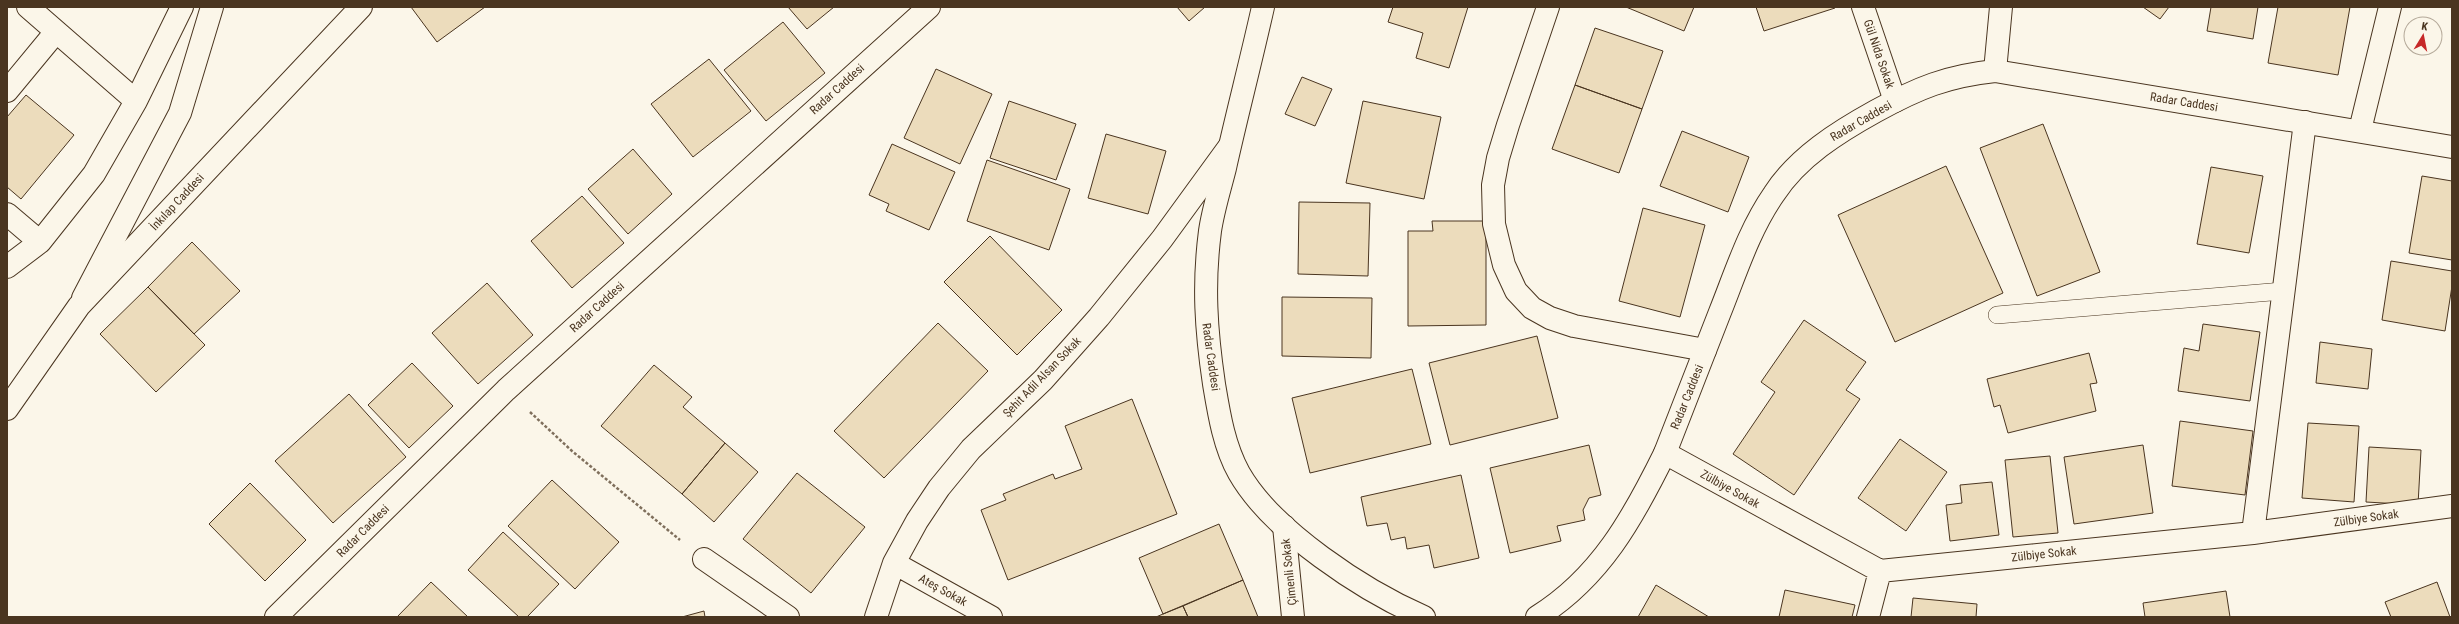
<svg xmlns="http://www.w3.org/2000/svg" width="2459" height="624" font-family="'Roboto Condensed',sans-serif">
<rect width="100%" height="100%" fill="#fbf6e9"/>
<path fill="#ecdcbc" stroke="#4a3520" d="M411 7H485L437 42Z
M788 7H834L807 29Z
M1177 7H1205L1189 21Z
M1393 7H1468L1449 68 1416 58 1423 33 1388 22Z
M1626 7H1694L1684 31Z
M1756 7H1835V8L1764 31Z
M2143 7H2169L2160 19Z
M2211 7H2258L2253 39 2207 31Z
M2278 7H2350L2338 75 2268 63Z
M783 22 825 73 766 121 724 70Z
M1595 28 1663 51 1642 109 1575 85Z
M709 59 751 111 693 157 651 104Z
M936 69 992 94 960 164 904 138Z
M1302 77 1332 89 1315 126 1285 114Z
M1575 85 1642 109 1619 173 1552 149Z
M26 95 74 135 21 199 7 187V117Z
M1009 101 1076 124 1056 180 990 158Z
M1363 101 1441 117 1424 199 1346 183Z
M2043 124 2100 272 2037 296 1980 148Z
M1682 131 1749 157 1728 212 1660 186Z
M1106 134 1166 151 1148 214 1088 198Z
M892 144 955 172 929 230 886 211 889 204 869 195Z
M633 149 672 194 628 234 588 189Z
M987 160 1070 189 1049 250 967 221Z
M1946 166 2003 293 1895 342 1838 215Z
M2211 167 2263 176 2249 253 2197 244Z
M2422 176 2452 181V260L2409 253Z
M582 196 624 243 572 288 531 241Z
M1299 202 1370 203 1368 276 1298 274Z
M1643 208 1705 225 1680 317 1619 301Z
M1432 221H1486V325L1408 326V231H1433Z
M990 236 1062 310 1017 355 944 282Z
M192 242 240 291 194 334 148 287Z
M2391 261 2452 271V286L2445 331 2382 320Z
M487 283 533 335 478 384 432 333Z
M148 287 205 345 156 392 100 334Z
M1282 297 1372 298 1371 358 1282 356Z
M1804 320 1866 362 1846 390 1860 399 1794 495 1733 454 1775 392 1761 382Z
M938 323 988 371 884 478 834 431Z
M2203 324 2260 332 2250 401 2178 391 2184 348 2199 351Z
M1537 336 1558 418 1450 445 1429 363Z
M2320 342 2372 349 2368 389 2316 383Z
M2089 353 2097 383 2090 384 2096 411 2008 433 2000 405 1994 407 1987 379Z
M412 363 453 406 409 448 368 405Z
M654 365 692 397 683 407 725 443 682 494 601 426Z
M1412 369 1431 444 1310 473 1292 398Z
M349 394 406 457 333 523 275 461Z
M1132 399 1177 514 1008 580 981 510 1006 500 1003 494 1053 474 1055 479 1082 469 1065 426Z
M2180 421 2253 431 2245 495 2172 486Z
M2308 423 2359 426 2354 502 2302 498Z
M1900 439 1947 472 1906 531 1858 498Z
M725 443 758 472 714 522 682 494Z
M1589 445 1601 495 1589 498 1583 510 1585 520 1557 526 1561 541 1510 553 1490 468Z
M2143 445 2153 513 2074 524 2064 457Z
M2369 447 2421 450 2418 505 2366 502Z
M2050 456 2058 533 2013 537 2005 460Z
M797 473 865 527 811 593 743 539Z
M1461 475 1479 558 1434 568 1429 545 1407 549 1405 537 1391 540 1387 523 1367 526 1361 497Z
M552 480 619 542 575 589 508 526Z
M1992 482 1999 535 1950 541 1946 505 1962 503 1960 485Z
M250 483 306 540 265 581 209 524Z
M1219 524 1243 580 1163 614 1139 558Z
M503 532 559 584 527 617H519L468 570Z
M1243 580 1258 617H1188L1183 606Z
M431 582 468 617H397Z
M2437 582 2450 617H2391L2385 602Z
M1656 585 1709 617H1638Z
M1785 590 1855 605 1852 617H1779Z
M2226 591 2230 617H2145L2143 603Z
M1913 598 1977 604 1976 617H1911Z
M1183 606 1188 617H1156L1163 614Z
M704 611 705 617H682Z"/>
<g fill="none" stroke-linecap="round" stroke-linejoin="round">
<g stroke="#4a3520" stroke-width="18">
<path id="service" d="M1997 315 2283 291"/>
</g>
<g stroke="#4a3520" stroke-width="24">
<path id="minor" d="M28 7 136 101
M1548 7 1508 125 1498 158 1493 185 1494 224 1504 265 1516 291 1532 308 1550 318 1574 326 1705 350
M1863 7 1895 101
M1995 71 2001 7
M7 91 55 33
M2360 130 2390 7
M7 214 40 242 7 267
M40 242 94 174 136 101 182 7
M83 298 180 113 212 7
M1665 453 1880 571 2253 533 2452 506
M1284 526 1293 617
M2253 533 2305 122
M704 559 788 617
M894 563 991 617
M876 617 894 563 917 521 939 488 971 449 1043 380 1099 317 1162 239 1229 147
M1868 617 1880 571"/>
</g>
<g stroke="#4a3520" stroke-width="24">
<path id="tertiary" d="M1263 7C1251 61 1237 114 1225 168 1220 188 1213 210 1210 231 1203 285 1206 330 1214 384 1219 414 1224 446 1239 473 1272 531 1364 591 1424 617
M7 409 79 306 361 7
M276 617 506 390 929 7
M1537 617C1600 578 1633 518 1665 453 1683 406 1702 359 1720 312 1736 272 1749 230 1774 194 1798 157 1838 132 1876 111 1918 88 1947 76 1995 71L2452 147"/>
</g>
<path stroke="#7f6f5c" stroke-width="2.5" stroke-dasharray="3 2" stroke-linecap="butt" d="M530 412 572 451 680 540"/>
<use href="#service" stroke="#fbf6e9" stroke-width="17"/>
<use href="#minor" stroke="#fbf6e9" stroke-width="22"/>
<use href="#tertiary" stroke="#fbf6e9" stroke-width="22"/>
</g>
<g text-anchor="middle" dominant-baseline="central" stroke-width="3" stroke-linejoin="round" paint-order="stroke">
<g font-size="12" fill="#4a3520" stroke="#fbf6e9">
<text transform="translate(1879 54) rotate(71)">Gül Nida Sokak</text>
<text transform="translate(837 89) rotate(-42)">Radar Caddesi</text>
<text transform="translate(2184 102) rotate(9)">Radar Caddesi</text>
<text transform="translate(1861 121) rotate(-30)">Radar Caddesi</text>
<text transform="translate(177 202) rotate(-47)">İnkılap Caddesi</text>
<text transform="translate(597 307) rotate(-42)">Radar Caddesi</text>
<text transform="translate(1211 357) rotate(82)">Radar Caddesi</text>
<text transform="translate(1042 377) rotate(-46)">Şehit Adil Alsan Sokak</text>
<text transform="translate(1687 397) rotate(-68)">Radar Caddesi</text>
<text transform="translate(1730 489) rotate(29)">Zülbiye Sokak</text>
<text transform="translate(2366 518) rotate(-8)">Zülbiye Sokak</text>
<text transform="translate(363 531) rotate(-45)">Radar Caddesi</text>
<text transform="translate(2044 554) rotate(-6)">Zülbiye Sokak</text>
<text transform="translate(1289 572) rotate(-96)">Çimenli Sokak</text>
<text transform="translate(943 590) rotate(29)">Ateş Sokak</text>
</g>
</g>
<rect width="2459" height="624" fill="none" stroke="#4a3520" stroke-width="16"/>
<g transform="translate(2423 36) rotate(10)"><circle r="19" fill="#fbf6e9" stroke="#b4a999"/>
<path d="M0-3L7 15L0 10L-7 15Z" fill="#c62828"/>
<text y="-6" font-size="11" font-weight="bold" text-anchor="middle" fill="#4a3520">K</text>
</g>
</svg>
